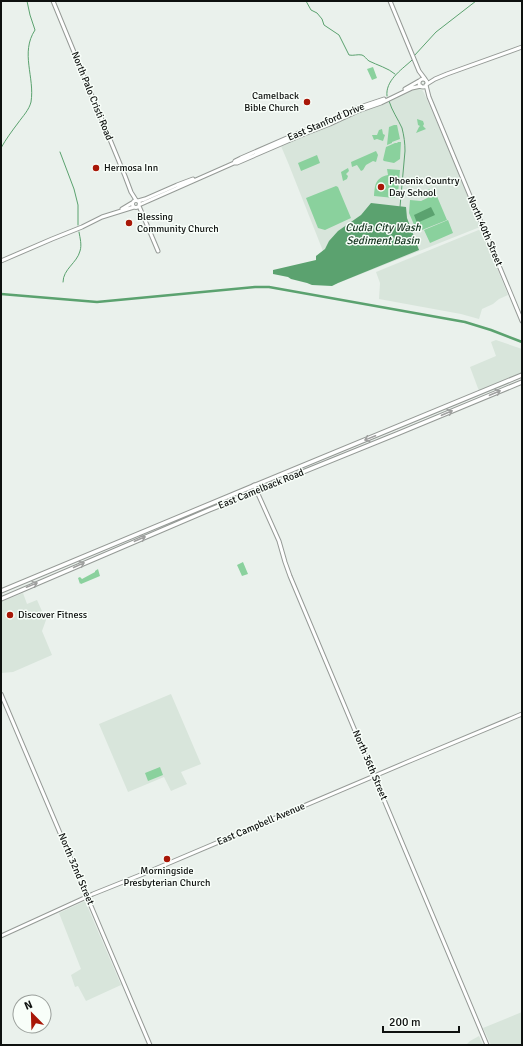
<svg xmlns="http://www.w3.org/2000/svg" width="523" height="1046" font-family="Signika,sans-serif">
<rect width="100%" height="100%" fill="#eaf1ec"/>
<path fill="#d8e5db" d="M415 88H421L424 93 451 155 480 227 336 284 289 165 281 146 282 145 305 135 331 125Z
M481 229 508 295 499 299 493 304 482 309 479 319 461 314 379 299 380 283 376 272Z
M496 340 522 349V373L479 391 470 367 496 356 491 342Z
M23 593 27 604 37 600 46 620 42 631 52 655 13 672 1 673V602Z
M171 694 201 764 181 772 187 784 171 791 164 777 128 792 99 724Z
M85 901 121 985 86 1001 78 986 75 987 71 975 81 969 59 913Z
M522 1012V1045H491L483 1028Z
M479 1036 483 1045H466L470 1041Z"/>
<path fill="#8ad19d" d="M373 67 377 78 372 80 367 69Z
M417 119 423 121 424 124 423 126 426 129 416 133 419 127 420 126 418 125Z
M394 125H397L400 139 392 142V143L387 145 389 127Z
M382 129 383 134 385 135 383 141 377 139 374 140 372 135H377L379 130Z
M398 142H401L400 159 394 163 384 161 383 160 386 147 395 143H397Z
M376 151 378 155 376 162 373 161 366 165 363 170 361 171 357 165 352 167 351 162Z
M317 155 320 163 301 171 298 163Z
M348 168 349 171 346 174 348 176 347 179 343 181 341 172Z
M387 169 400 170 398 194H396V196L394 198 374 196C375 185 375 178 388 175Z
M336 186 338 187 351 218 325 230 318 228 306 198Z
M430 189V191L434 189 435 192 421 198 419 194Z
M436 194 447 220 422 230 420 226 415 227 409 213 410 200 421 201Z
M448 220 453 233 430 243 424 230Z
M243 562 248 574 242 576 237 565Z
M98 569 100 576 81 584V583L80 584 78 578 80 577 82 579 95 572V571Z
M160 767 163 775 148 781 145 773Z"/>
<path fill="#5ba26f" d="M371 203 406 207 407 218 419 250 338 283 332 286 312 285 307 283 291 279 288 277 273 274V270L316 260V256L325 249 329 241 338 231 361 215Z
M431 207 435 215 417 223 414 215Z"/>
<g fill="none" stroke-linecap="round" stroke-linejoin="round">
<path stroke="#5ba26f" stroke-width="1" d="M306 1 311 10 317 13 322 19 324 25 339 35 349 55C353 56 358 54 362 55 365 56 366 59 369 61 377 65 388 68 395 74
M414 56 436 32 476 1
M387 96C385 81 401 70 411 61L413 59
M389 101C392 111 398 119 402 128 404 136 405 143 405 151L400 207
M1 148C6 139 12 131 18 123 23 116 29 110 31 102 35 77 20 53 35 30L30 15 27 1
M60 152 74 189 78 205V225
M63 282C63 269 77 263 80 251 82 245 80 238 79 232"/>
<path stroke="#5ba26f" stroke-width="2.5" d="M1 294 97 302 255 287H269L465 322 491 330 522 342"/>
<g stroke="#959a96" stroke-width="5">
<path id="secondary" d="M53 1 125 176 131 192 136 200
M390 1 419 71 425 79
M419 83a4 4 0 1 1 8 0a4 4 0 1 1-8 0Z
M427 84 435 79 447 74 522 47
M426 85 429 97 522 321
M405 89 419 81
M234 163 235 161 241 158 303 131 330 121 357 108 384 99
M132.5 204a3.5 3.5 0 1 1 7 0a3.5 3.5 0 1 1-7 0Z
M138 201 145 199 177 185 193 179
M139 205 234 163H237L304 134 330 124 358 111 381 103 412 88 421 86
M139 206 158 251
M122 209 132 203
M1 261 52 239 82 227 102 217 134 207
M254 485 279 541 285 562 290 576 487 1045
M1 694 150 1045
M1 936 93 894 148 872 412 760 522 714"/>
</g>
<g stroke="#959a96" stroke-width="5.5">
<path id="primary" d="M1 591 258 484 522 375
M1 599 209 510 399 433 522 382"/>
</g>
<use href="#secondary" stroke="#fff" stroke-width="3"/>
<use href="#primary" stroke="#fff" stroke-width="3.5"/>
</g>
<defs><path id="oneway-shaft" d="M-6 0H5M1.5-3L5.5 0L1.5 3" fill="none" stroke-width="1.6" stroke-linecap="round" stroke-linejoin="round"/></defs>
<g stroke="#9fa09f">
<use href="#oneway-shaft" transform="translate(495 393) rotate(-23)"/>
<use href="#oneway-shaft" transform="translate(447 413) rotate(-23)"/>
<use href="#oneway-shaft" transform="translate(370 438) rotate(158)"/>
<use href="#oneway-shaft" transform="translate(140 539) rotate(-23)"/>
<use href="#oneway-shaft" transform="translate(79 565) rotate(-24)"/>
<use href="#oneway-shaft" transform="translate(32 585) rotate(-22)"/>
</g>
<g fill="#a81707" stroke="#f8fef9" stroke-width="1.5">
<circle cx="307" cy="102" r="4"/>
<circle cx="96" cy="168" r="4"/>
<circle cx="381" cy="187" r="4"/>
<circle cx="129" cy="223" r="4"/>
<circle cx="10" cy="615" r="4"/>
<circle cx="167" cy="859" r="4"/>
</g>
<g text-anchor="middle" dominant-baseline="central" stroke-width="3" stroke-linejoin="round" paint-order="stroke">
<g font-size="10" fill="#0e110f" stroke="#f8fef9">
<text transform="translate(92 96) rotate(68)">North Palo Cristi Road</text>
<text transform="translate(326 122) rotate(-23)">East Stanford Drive</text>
<text transform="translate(485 231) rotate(67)">North 40th Street</text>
<text transform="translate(261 489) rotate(-22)">East Camelback Road</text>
<text transform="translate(370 765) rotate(67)">North 36th Street</text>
<text transform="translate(261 824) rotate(-23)">East Campbell Avenue</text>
<text transform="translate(76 869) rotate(67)">North 32nd Street</text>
</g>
<g font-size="10" fill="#0e110f" stroke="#f8fef9" text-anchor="start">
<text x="299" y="96" text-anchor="end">Camelback<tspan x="299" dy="12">Bible Church</tspan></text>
<text x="104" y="168">Hermosa Inn</text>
<text x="389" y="181">Phoenix Country<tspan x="389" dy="12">Day School</tspan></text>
<text x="137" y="217">Blessing<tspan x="137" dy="12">Community Church</tspan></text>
<text x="18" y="615">Discover Fitness</text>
<text x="167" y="871" text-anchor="middle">Morningside<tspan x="167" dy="12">Presbyterian Church</tspan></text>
</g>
<g font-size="11" font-style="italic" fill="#13321d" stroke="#f8fef9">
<text x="383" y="227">Cudia City Wash<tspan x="383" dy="13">Sediment Basin</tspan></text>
</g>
</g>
<rect width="523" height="1046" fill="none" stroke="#0e110f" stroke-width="4"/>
<g transform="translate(32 1014) rotate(337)"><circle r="19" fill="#f8fef9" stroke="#9a9f9b"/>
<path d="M0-3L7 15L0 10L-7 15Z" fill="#a81707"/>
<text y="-6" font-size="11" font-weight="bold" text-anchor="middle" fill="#0e110f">N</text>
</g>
<path d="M383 1026v6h76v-6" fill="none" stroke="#0e110f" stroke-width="2"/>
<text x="389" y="1026" font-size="12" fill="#0e110f" stroke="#f8fef9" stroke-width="3" paint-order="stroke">200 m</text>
</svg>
